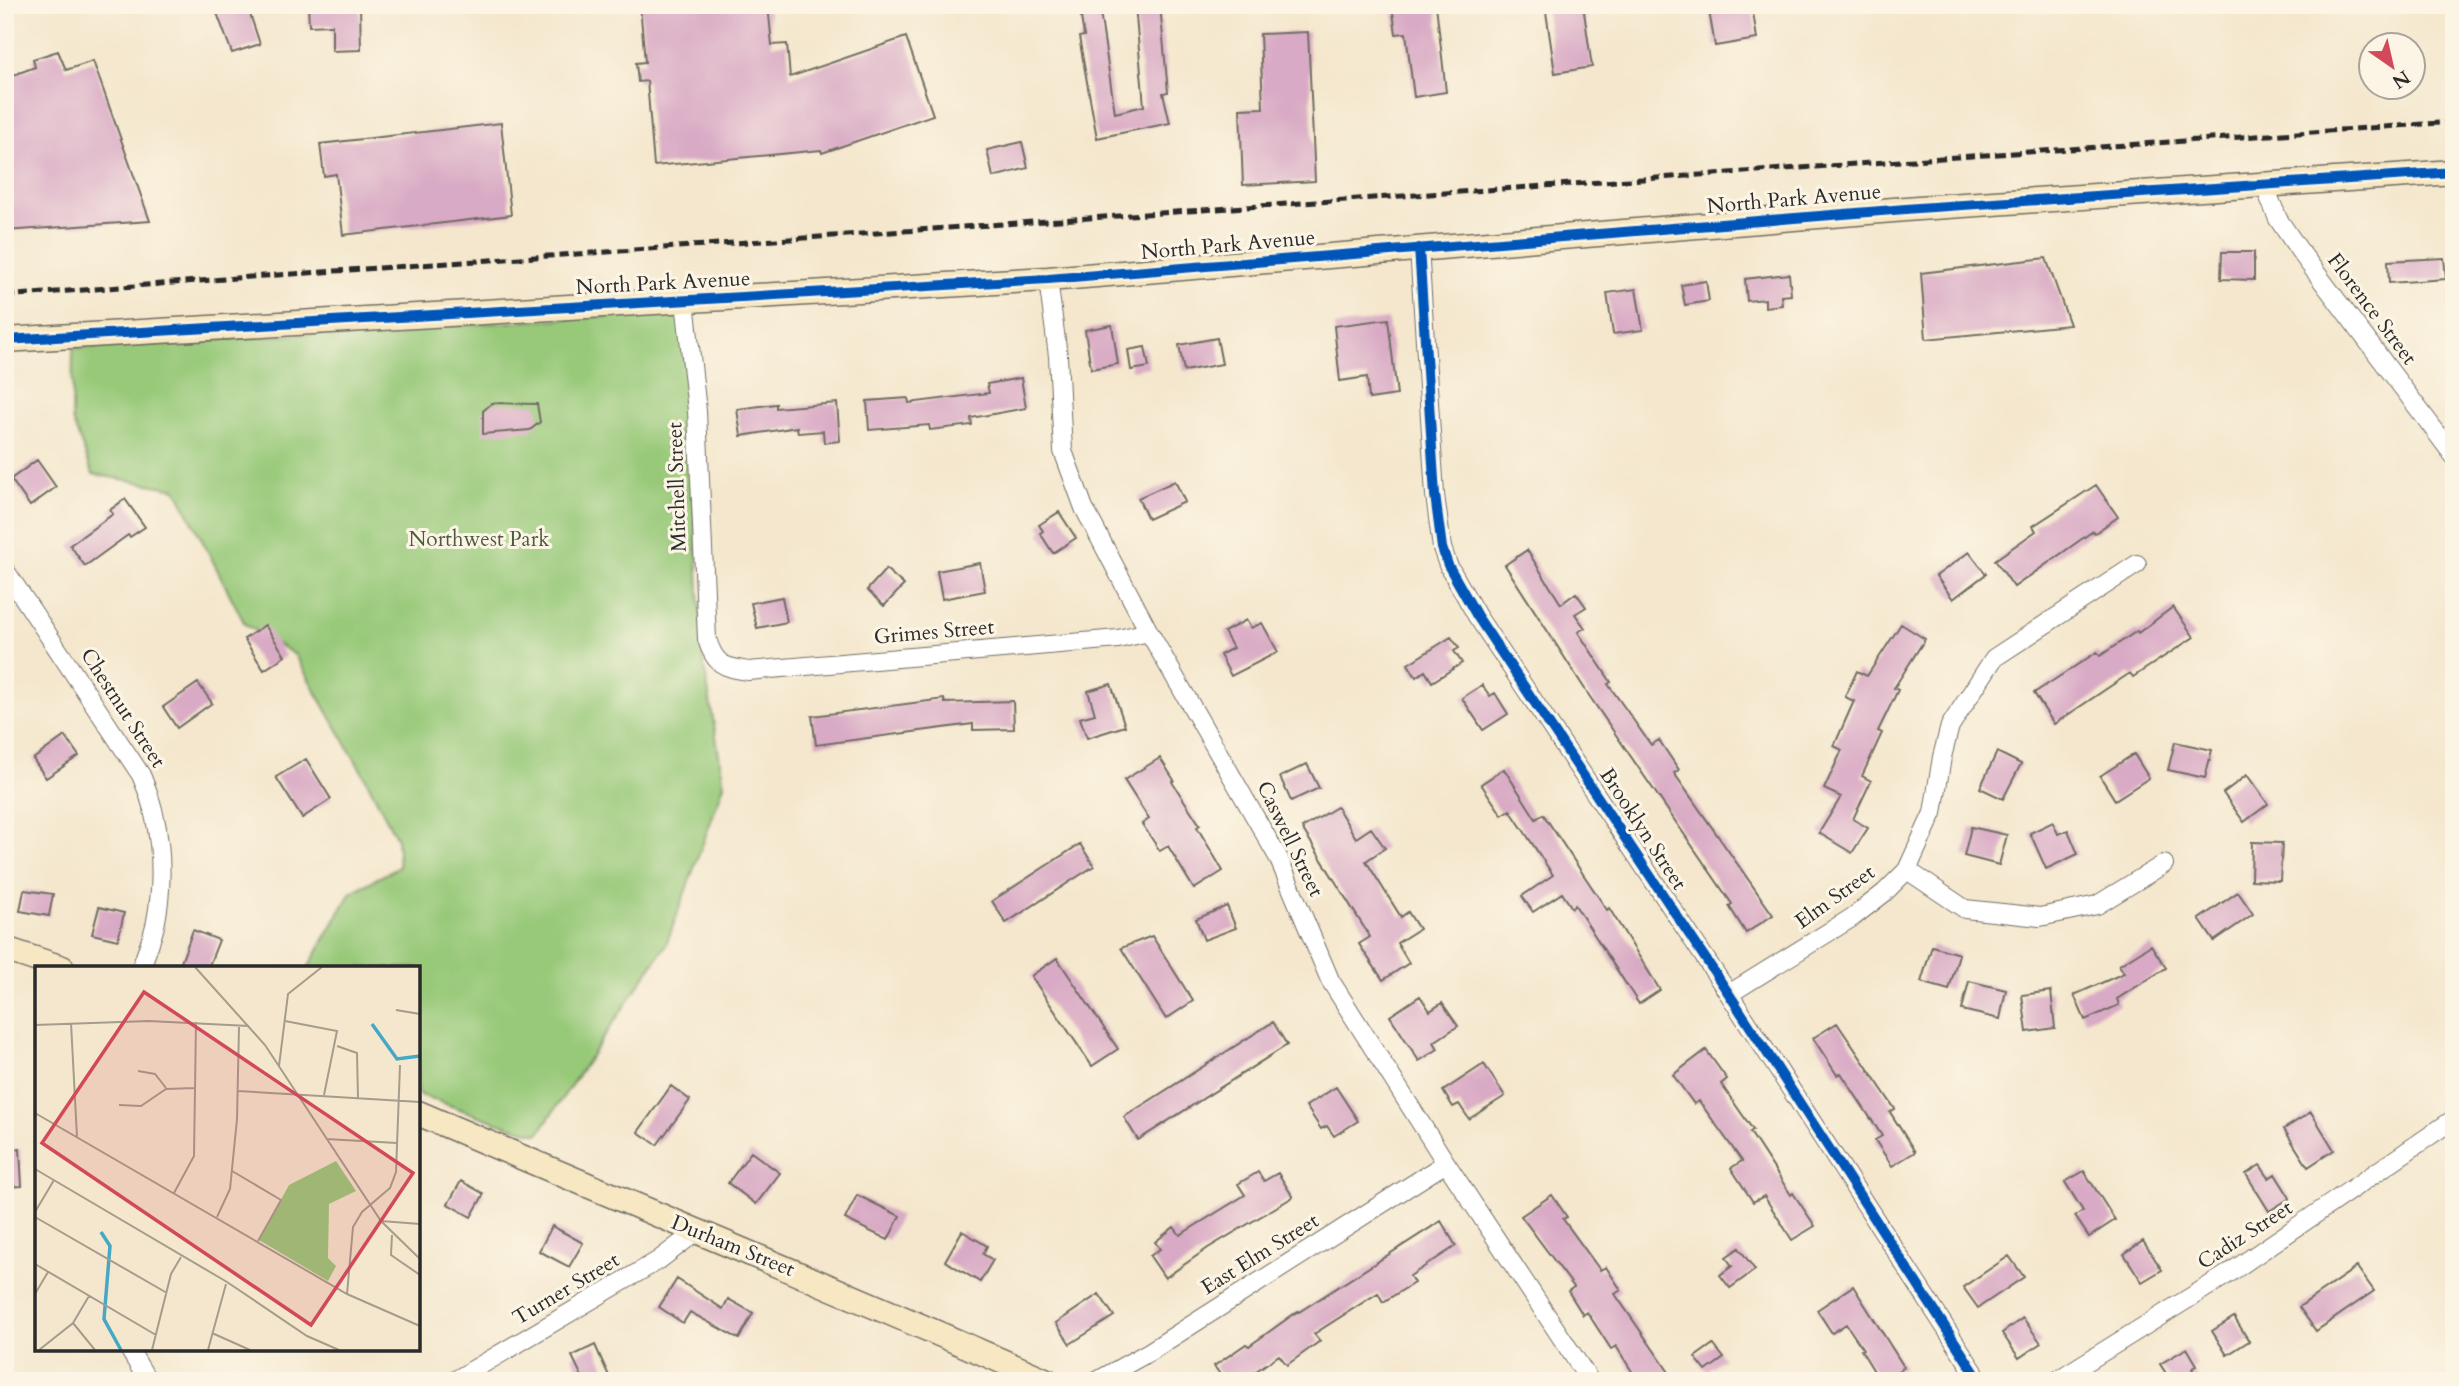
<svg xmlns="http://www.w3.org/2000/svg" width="2459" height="1386" font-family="Cardo,serif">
<rect width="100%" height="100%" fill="#fcf5e5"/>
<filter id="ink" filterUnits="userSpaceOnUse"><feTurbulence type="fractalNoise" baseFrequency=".0143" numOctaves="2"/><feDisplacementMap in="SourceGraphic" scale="14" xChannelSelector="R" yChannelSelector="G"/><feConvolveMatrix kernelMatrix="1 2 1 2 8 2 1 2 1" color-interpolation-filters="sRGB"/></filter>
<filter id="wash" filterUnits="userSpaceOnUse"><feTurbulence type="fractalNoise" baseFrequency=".00686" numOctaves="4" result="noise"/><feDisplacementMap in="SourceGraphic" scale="28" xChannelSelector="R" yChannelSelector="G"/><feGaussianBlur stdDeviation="1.57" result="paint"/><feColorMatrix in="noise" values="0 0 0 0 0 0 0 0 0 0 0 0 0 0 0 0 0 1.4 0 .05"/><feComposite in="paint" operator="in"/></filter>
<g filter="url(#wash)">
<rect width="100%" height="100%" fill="#f4e7cd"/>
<path fill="#98c979" stroke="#627a52" stroke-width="2" d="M680 312 685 350 703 659 724 785 666 945 538 1134 496 1122 418 1094V968H308L351 892 399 867 397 839 365 777 295 655 245 624 176 489 93 474 72 420 73 348Z"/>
<g id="blocks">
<path fill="#d9aac5" d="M214 5H247L260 44 232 53Z
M308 5H360L361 50 332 51V25L309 26Z
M640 5H768L772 45 787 44 790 77 906 37 933 115 822 153 821 150 654 166 647 81 638 82 636 63 645 62Z
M1079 5H1099L1115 113 1144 106 1135 5H1160L1168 92 1163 93 1170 123 1097 138 1079 37 1084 36Z
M1392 5H1436L1446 92 1414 97 1406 33 1396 34Z
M1545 5H1583L1592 67 1555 73Z
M1708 5H1752L1757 39 1715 46Z
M1308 32 1315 181 1243 185 1240 109 1263 108 1260 34Z
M58 51 66 70 93 61 150 221 5 231V78L35 67 33 59Z
M501 123 511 215 343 235 336 174 324 176 320 144Z
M1022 142 1028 168 993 177 987 150Z
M2222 252H2254V280L2221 279Z
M2046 258 2070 325 1926 339 1921 273Z
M2444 258 2446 279 2389 283 2388 261Z
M1789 274 1791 295 1781 296 1782 305 1765 307V299L1747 301 1745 279Z
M1706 281 1709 301 1685 305 1681 285Z
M1636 289 1643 330 1613 334 1607 293Z
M1388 319 1397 395 1369 399 1367 377 1340 381 1334 326Z
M1112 325 1118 364 1091 369 1085 330Z
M1217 338 1222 364 1184 371 1179 345Z
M1145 347 1149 367 1131 370 1128 350Z
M1021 378 1026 408 971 418 972 425 930 430 929 425 869 430 867 401 908 398 909 403 989 393 987 384Z
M492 403 537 404 540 422 530 430 483 434V411Z
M837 403 840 441 824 443 823 431 798 433 797 427 741 436 737 409 776 404V408Z
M37 460 56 487 30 506 11 479Z
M1175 481 1185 502 1148 519 1138 498Z
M2096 485 2118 517 2095 533 2093 531 2014 587 1995 560 2036 531 2033 526Z
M125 499 145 527 130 537 128 535 85 566 70 545 113 514 110 510Z
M1059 512 1076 538 1053 553 1040 533 1043 531 1039 525Z
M1527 550 1561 604 1576 593 1586 607 1575 614 1585 628 1578 632 1611 682 1608 684 1651 745 1659 740 1679 770 1674 773 1773 915 1746 933 1729 906 1732 904 1590 697 1505 565Z
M1969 552 1986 574 1953 599 1936 576Z
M980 563 985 591 942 599 937 571Z
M886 569 904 585 884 606 867 590Z
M782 597 787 622 757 628 751 603Z
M2173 607 2194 637 2133 677 2130 673 2054 724 2034 693 2097 652 2100 656 2137 631 2138 633Z
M1246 620 1251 628 1262 623 1278 652 1231 676 1220 655 1233 648 1224 632Z
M1901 624 1925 639 1894 688 1898 690 1878 731 1882 733 1862 776 1871 781 1853 819 1868 828 1852 853 1819 833 1841 797 1824 789 1842 750 1834 746 1854 701 1845 697 1857 671 1867 676Z
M265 625 285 656 264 670 244 639Z
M1451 637 1459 648 1454 651 1462 663 1432 682 1425 671 1416 677 1408 664Z
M198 683 212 703 177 728 163 707Z
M1111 684 1125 726 1087 738 1080 718 1095 714 1088 691Z
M1482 685 1490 696 1495 693 1508 714 1483 730 1462 698Z
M944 699 945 703 1013 701 1014 729 973 730V724L816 745 812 716Z
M65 736 79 756 46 778 33 759Z
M2175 742 2212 750 2205 778 2168 770Z
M1997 752 2021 764 2003 799 1980 788Z
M2134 754 2149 778 2115 800 2100 776Z
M1160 758 1174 780 1172 782 1200 825 1197 827 1223 871 1194 889 1168 846 1160 851 1142 824 1149 819 1124 780Z
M306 759 331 799 302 818 276 777Z
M1307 764 1319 788 1291 801 1280 777Z
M1504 769 1536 819 1543 814 1607 910 1609 908 1660 990 1639 1004 1575 905 1572 908 1562 893 1533 912 1522 896 1553 875 1510 810 1502 815 1481 784Z
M2247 775 2268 804 2244 822 2223 793Z
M1337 807 1356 838 1371 828 1385 848 1366 861 1401 917 1408 912 1419 929 1397 943 1409 963 1383 980 1359 944 1370 937 1302 828Z
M2053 822 2058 834 2068 830 2078 854 2046 869 2030 833Z
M1971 827 2007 835 1999 865 1964 856Z
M2252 842 2282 843 2280 881 2251 880Z
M1080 844 1094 866 1006 923 992 901Z
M24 890 53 894 49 916 20 911Z
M2238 892 2253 914 2214 941 2199 919Z
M1227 906 1236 928 1204 940 1196 919Z
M99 907 124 913 118 940 92 934Z
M193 930 219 940 208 968H179Z
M1152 936 1193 1001 1166 1019 1121 948Z
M2151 945 2166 968 2117 999 2119 1005 2085 1020 2074 995 2124 973 2119 965Z
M1932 946 1959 954 1949 990 1921 982Z
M1057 958 1118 1049 1092 1066 1031 976Z
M1969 981 2006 990 2000 1019 1962 1010Z
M2051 991 2055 1028 2027 1032 2022 995Z
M1420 996 1430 1011 1442 1003 1458 1026 1434 1042 1438 1049 1419 1061 1390 1016Z
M1273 1022 1287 1045 1138 1140 1124 1117Z
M1837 1023 1895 1109 1890 1112 1915 1152 1892 1166 1875 1140 1882 1136 1841 1073 1837 1075 1813 1038Z
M1706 1050 1727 1079 1721 1084 1753 1130 1750 1132 1791 1195 1793 1193 1815 1226 1792 1240 1764 1196 1753 1202 1731 1168 1742 1161 1699 1101 1694 1104 1673 1075Z
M1484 1064 1505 1096 1469 1119 1459 1104 1453 1107 1443 1091Z
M671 1086 690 1100 657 1145 638 1132Z
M1336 1087 1358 1121 1334 1136 1327 1126 1321 1129 1306 1106Z
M2311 1112 2334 1150 2308 1167 2284 1129Z
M20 1149 22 1186 5 1187V1150Z
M751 1152 780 1173 756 1204 728 1183Z
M2260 1165 2269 1178 2275 1174 2290 1198 2269 1211 2246 1174Z
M2084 1171 2115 1220 2089 1237 2075 1216 2083 1211 2065 1182Z
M1258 1172 1264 1181 1278 1173 1293 1197 1208 1248 1165 1278 1150 1256 1160 1249 1155 1242 1174 1227 1180 1235 1245 1195 1238 1184Z
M461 1181 484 1194 471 1217 448 1204Z
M857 1195 900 1216 888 1240 845 1219Z
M1552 1195 1567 1217 1563 1219 1600 1270 1606 1267 1621 1290 1615 1294 1675 1381H1638L1616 1346 1611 1349 1587 1312 1583 1315 1568 1291 1574 1287 1521 1216Z
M1441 1221 1456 1246 1410 1276 1414 1283 1383 1302 1378 1293 1314 1334 1320 1341 1287 1365 1279 1355 1242 1381H1225L1214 1366 1246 1344 1249 1346 1298 1311 1299 1312Z
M552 1226 583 1243 569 1267 539 1251Z
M962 1231 987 1246 983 1254 993 1260 980 1282 945 1261Z
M2143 1241 2162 1270 2142 1282 2124 1254Z
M1739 1248 1755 1270 1730 1288 1720 1275 1732 1266 1726 1257Z
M2009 1256 2024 1277 1978 1308 1963 1287Z
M2357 1267 2374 1291 2316 1331 2299 1307Z
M677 1279 723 1309 728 1299 753 1313 739 1339 690 1312 683 1323 659 1307Z
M1853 1286 1904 1367 1882 1381H1880L1861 1350 1863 1349 1846 1324 1832 1333 1817 1310Z
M1099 1294 1114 1316 1070 1344 1056 1323Z
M2234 1317 2249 1341 2227 1355 2212 1331Z
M2023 1318 2041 1343 2019 1358 2002 1333Z
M1713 1344 1724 1358 1706 1371 1695 1357Z
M595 1345 609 1376 599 1381H584L572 1356Z
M2187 1348 2197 1365 2192 1369 2200 1381H2171L2160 1364Z"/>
</g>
</g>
<g filter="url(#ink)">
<use href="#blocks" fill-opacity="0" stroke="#716d64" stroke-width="2"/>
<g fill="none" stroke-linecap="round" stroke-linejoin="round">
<g stroke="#716d64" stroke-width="20">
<path id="street" d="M2264 185 2278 219 2299 250 2454 456
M1419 248 1435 495 1442 548 1448 565 1477 616 1729 994 1980 1381
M1048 279 1058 356 1063 451 1084 508 1149 632 1278 857 1330 980 1446 1163 1590 1381
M685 301 697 411 707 639C715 665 723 667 748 671L1118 639 1149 632
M5 570 141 775C161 819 165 874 156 921 153 937 146 953 141 968
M1907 870 1965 909 2040 917 2097 905 2164 864
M1729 994 1853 917 1884 893 1907 870 1933 813 1942 757 1950 726 1994 658 2137 564
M129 1349 148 1381
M454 1381 659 1260 697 1231
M1097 1381 1149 1352 1446 1163
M2056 1381 2231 1272 2454 1119"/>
</g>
<g stroke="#716d64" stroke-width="27">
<path id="secondary" d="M5 340 1048 279 1918 208 2454 172
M5 949 62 968
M418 1113C627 1203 839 1289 1047 1381"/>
</g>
<use href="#street" stroke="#fff" stroke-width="18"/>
<use href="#secondary" stroke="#f7e8c3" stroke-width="24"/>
<path stroke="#2b2b2b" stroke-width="5" stroke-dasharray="10 5" stroke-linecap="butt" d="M5 296 250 277 2454 122"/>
<g stroke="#fcf5e5" stroke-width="15">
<path id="cycleway" d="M1419 248 1435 495 1442 548 1448 565 1477 616 1729 994 1980 1381
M5 340 1048 279 1918 208 2454 172"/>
</g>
<use href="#cycleway" stroke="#0057b8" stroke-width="10"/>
</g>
</g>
<g text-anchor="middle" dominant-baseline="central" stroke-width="6" stroke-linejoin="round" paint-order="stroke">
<g font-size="21" fill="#2b2b2b" stroke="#fcf5e5">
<text transform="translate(1794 199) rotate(-5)">North Park Avenue</text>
<text transform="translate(1228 245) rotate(-5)">North Park Avenue</text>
<text transform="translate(663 283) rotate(-3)">North Park Avenue</text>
<text transform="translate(2372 309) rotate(53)">Florence Street</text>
<text transform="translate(677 487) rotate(-92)">Mitchell Street</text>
<text transform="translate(934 632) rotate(-5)">Grimes Street</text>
<text transform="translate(123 708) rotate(57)">Chestnut Street</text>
<text transform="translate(1643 829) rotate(57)">Brooklyn Street</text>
<text transform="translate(1290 839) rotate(64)">Caswell Street</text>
<text transform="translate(1835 897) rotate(-36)">Elm Street</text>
<text transform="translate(2245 1235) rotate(-33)">Cadiz Street</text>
<text transform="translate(733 1246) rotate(22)">Durham Street</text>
<text transform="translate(1260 1254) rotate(-32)">East Elm Street</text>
<text transform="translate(566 1289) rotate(-31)">Turner Street</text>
</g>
<g font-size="21" fill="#4c5a42" stroke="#fcf5e5">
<text x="479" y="539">Northwest Park</text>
</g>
</g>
<g transform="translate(35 966)">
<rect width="385" height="385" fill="#f4e7cd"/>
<path d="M301 195 321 225 294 238 293 292 301 300 293 315 224 274 254 219Z" fill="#98c979"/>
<path fill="none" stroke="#45a8c5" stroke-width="3.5" d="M337 58 362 93 385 90M66 266 75 280 69 353 86 384"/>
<path fill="none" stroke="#a49c8c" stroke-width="2" d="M160 1 230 79 346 255 385 293M361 44 385 48M250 55 302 65 289 129M36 57 42 171M0 59 114 55 214 60M302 80 322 87 323 132M244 100 253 28 287 1M103 105 120 108 131 122M203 125 385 136M84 139 106 140 131 123 160 122M0 147 312 328 385 360M291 173 362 177M0 203 192 316 272 370 304 384M197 205 246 234 223 275M139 227 159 190 161 56M0 246 19 214M0 251 132 327M182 251 195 223 202 153 204 61M346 255 385 258M357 269 356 289 385 309M0 298 121 369M0 328 13 306M312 328 318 261 327 246 355 222 361 206 365 99M38 357 60 384M177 367 215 384M4 384 38 357 54 330M117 384 136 308 146 291M173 384 191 318"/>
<path fill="#d1495b" fill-opacity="0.15" stroke="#d1495b" stroke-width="3.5" d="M109 26 378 207 276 359 7 177Z"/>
<rect width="385" height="385" fill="none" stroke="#2b2b2b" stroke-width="3.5"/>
</g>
<rect width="2459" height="1386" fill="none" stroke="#fcf5e5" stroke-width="28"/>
<g transform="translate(2392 66) rotate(146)"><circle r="33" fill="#fcf5e5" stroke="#a8a49b" stroke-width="2"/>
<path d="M0-5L12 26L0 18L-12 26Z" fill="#d1495b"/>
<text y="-10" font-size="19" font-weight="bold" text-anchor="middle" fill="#2b2b2b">N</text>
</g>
</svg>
